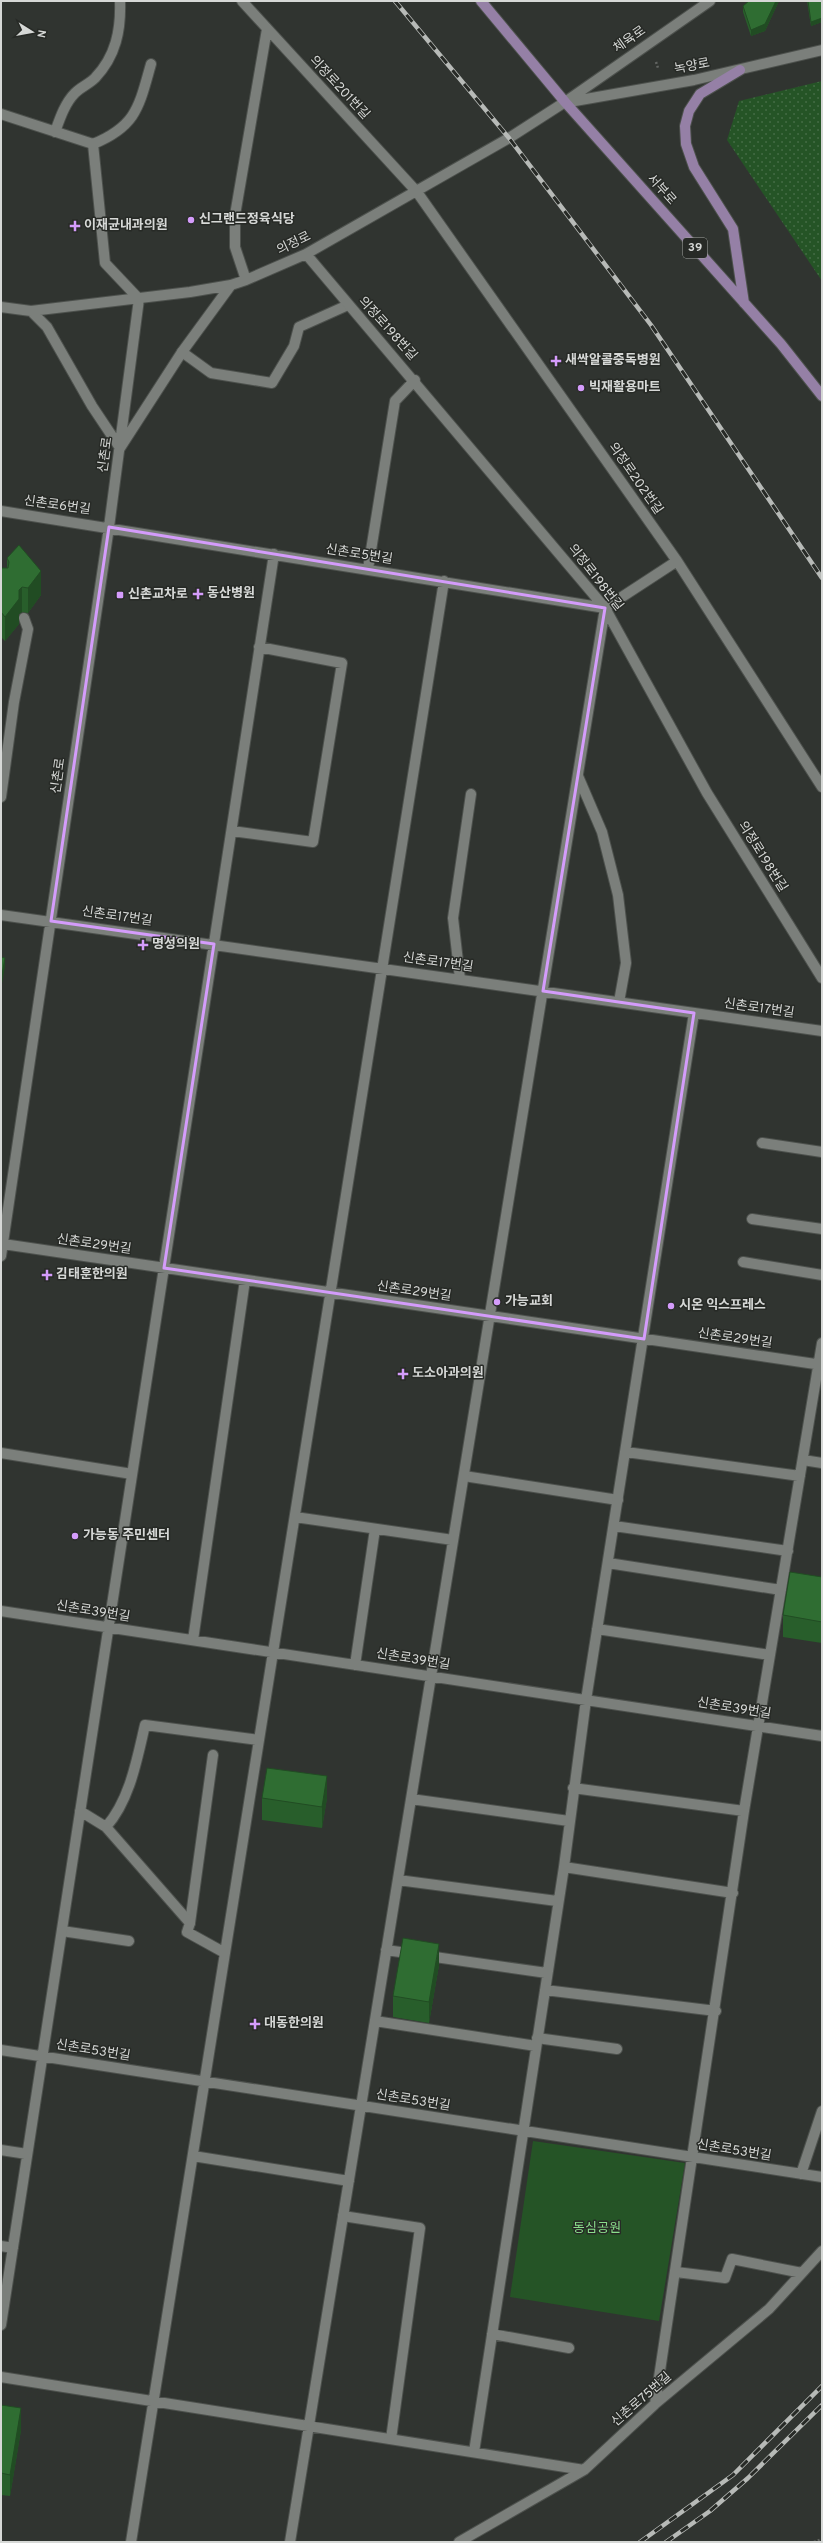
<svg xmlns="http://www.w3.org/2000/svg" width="823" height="2543" font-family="Overpass,'Noto Sans KR',sans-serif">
<defs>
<pattern id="grass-dots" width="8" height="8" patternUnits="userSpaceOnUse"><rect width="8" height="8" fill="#255426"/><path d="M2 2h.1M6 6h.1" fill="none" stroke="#446c45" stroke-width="1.8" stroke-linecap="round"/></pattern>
</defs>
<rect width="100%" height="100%" fill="#303430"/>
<path fill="url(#grass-dots)" d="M822 81V281L727 140 739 101Z"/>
<path fill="#255426" d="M533 2141 685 2163 659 2321 510 2297Z"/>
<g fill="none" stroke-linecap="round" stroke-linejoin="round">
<g stroke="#4d514d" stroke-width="12">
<path id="lane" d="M182 352 211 373 272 383 294 346 299 327 348 305
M578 776 602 832 618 895 626 963 619 1002
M1 797 14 702 28 629 24 618
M460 979 453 918 471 794
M762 1143 822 1152
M752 1219 822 1229
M743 1262 822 1275
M464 1476 618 1500
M190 1923 213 1755
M62 1931 129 1941
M537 2038 617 2049
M343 2216 420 2228 391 2439"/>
</g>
<g stroke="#4d514d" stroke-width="12">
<path id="street" d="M242 1 417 192 677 561 822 787
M569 102 694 80 822 50
M1 114 93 144 105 263 139 299
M55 132C60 118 65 103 75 93 81 87 89 84 95 78 116 56 121 30 120 1
M93 144C137 126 139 106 151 64
M306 254 605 608 707 793 822 978
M246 280 235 247V215L267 29
M1 307 31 311 190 292 231 285 246 280 306 254 509 138 565 102 710 1
M31 311 47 327 92 406 120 448 182 352 231 285
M1 511 605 608
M368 569 395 401 415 380
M232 831 313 842 342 663 259 647
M1 915 822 1031
M3 1244 822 1365
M1 1256 109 527 139 299
M626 1452 800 1476
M1 1453 132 1474
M803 1460 822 1463
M295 1517 453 1540
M614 1526 788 1551
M608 1563 781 1590
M1 1611 822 1736
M597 1629 770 1655
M193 1640 245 1280
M355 1665 375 1529
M573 1788 744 1811
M411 1799 569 1821
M80 1811 106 1827 190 1923 187 1932 225 1953
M106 1827C130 1800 137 1759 145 1725L259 1740
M564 1867 733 1893
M398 1880 557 1901
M386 1950 547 1973
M545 1990 716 2011
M375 2021 536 2046
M1 2050 822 2177
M1 2150 27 2154
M193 2156 349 2181
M801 2174 822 2111
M1 2246 13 2248
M676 2272 725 2278 732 2259 802 2273
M1 2325 274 554
M492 2334 569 2348
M1 2377 584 2470
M655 2404 744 1811 822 1343
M474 2452 564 1867 586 1700 694 1013
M131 2542 444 581
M290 2542 605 608 677 561
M459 2542 584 2470 655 2404 769 2309 822 2251"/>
</g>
<g stroke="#4d514d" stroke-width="12">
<path id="primary" d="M481 1 565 102 781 344 822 396
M740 70 700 94 689 111 685 126 686 144 694 167 733 229 744 303"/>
</g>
<path stroke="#626562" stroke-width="2.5" stroke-dasharray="2 2" stroke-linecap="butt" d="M656 62 658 68
M814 2542 822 2539"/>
<use href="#lane" stroke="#7b7f7b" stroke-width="10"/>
<use href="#street" stroke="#7b7f7b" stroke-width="10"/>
<use href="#primary" stroke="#9580a6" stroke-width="10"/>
<g stroke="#b7bab7" stroke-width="4.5">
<path id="rail" d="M395 1 509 138 651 325 822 578
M640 2542 733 2475 822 2386
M666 2542 710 2511 748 2478 822 2405"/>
</g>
<use href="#rail" stroke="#272a26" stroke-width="3" stroke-dasharray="9" stroke-linecap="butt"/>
</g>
<path fill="#285e2b" d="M749 1H779L765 31 751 36 743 12V6Z
M807 1H822V22L811 26Z
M7 558 41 595 28 613 22 612 19 614V624L5 641 1 637V568H7Z
M822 1577V1643L783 1637V1615Z
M262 1798H327L322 1828 262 1820Z
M439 1965 429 2023 393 2017V1996Z
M1 2405 21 2430 10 2496 1 2495Z"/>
<path fill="#214c23" d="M776 1H779L765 31 751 36V30Z
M822 18V22L811 26V22Z
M41 571V595L28 613V588Z
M22 587V612L19 614V624L5 641V617L19 590Z
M5 958V967L1 989V980Z
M327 1776V1798L322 1828V1807Z
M439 1944V1965L429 2023V2002Z
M21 2408V2430L10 2496V2475Z"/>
<path fill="#2f6d32" stroke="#214c23" d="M749 1H776L765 24 751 30 743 6Z
M808 1H822V18L811 22Z
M19 545 41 571 28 588 22 587 19 590V599L5 617 1 612V568H8L9 562 7 558Z
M1 957 5 958 1 980Z
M790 1572 822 1577V1622L783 1615Z
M267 1768 327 1776 322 1807 262 1798Z
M403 1938 439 1944 429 2002 393 1996Z
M1 2405 21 2408 10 2475 1 2473Z"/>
<path fill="none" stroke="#d49cfb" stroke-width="3" stroke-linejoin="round" d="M109 527 605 608 543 991 694 1013 644 1339 164 1268 214 944 51 921Z"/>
<g fill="#d49cfb" stroke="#272a26" stroke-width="1.5">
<circle cx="191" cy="220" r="4"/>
<path d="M73 220h4v4h4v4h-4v4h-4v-4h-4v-4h4z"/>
<path d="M554 355h4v4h4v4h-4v4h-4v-4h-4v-4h4z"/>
<circle cx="581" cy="388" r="4"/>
<path d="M196 588h4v4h4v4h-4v4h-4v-4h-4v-4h4z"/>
<rect x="116" y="591" width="8" height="8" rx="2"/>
<path d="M141 939h4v4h4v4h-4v4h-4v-4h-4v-4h4z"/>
<path d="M45 1269h4v4h4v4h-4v4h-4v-4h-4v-4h4z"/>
<circle cx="497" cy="1302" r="4"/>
<circle cx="671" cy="1306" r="4"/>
<path d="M401 1368h4v4h4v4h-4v4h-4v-4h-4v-4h4z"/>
<circle cx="75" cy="1536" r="4"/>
<path d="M253 2018h4v4h4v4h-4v4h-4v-4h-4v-4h4z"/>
</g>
<g text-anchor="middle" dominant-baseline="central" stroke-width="3" stroke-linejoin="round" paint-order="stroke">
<rect fill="#272a26" stroke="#a2a4a1" stroke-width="1" x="683" y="238" width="24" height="20" rx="3"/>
<g font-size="12" font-weight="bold" fill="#d6d8d6">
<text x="695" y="248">39</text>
</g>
<g font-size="13" fill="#d6d8d6" stroke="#272a26">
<text transform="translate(630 40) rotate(-35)">체육로</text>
<text transform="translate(692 67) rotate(-11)">녹양로</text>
<text transform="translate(339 88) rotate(47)">의정로201번길</text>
<text transform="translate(661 190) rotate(48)">서부로</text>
<text transform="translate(294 244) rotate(-26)">의정로</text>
<text transform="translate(387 329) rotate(48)">의정로198번길</text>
<text transform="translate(106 455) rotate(-82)">신촌로</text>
<text transform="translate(635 479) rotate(55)">의정로202번길</text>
<text transform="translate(57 506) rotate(8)">신촌로6번길</text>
<text transform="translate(359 555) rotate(9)">신촌로5번길</text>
<text transform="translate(595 578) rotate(52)">의정로198번길</text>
<text transform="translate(59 776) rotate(-82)">신촌로</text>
<text transform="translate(762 857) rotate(58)">의정로198번길</text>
<text transform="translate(117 917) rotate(8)">신촌로17번길</text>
<text transform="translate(438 963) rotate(8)">신촌로17번길</text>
<text transform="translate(759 1009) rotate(8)">신촌로17번길</text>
<text transform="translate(94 1245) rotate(8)">신촌로29번길</text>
<text transform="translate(414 1292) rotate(8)">신촌로29번길</text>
<text transform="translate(735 1339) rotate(8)">신촌로29번길</text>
<text transform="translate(93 1612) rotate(9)">신촌로39번길</text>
<text transform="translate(413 1660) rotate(9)">신촌로39번길</text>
<text transform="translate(734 1709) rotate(9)">신촌로39번길</text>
<text transform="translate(93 2051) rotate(9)">신촌로53번길</text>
<text transform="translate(413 2101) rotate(9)">신촌로53번길</text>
<text transform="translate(734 2151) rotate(9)">신촌로53번길</text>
<text transform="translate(642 2400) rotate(-41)">신촌로75번길</text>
</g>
<g font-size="13" font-weight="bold" fill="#d6d8d6" stroke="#272a26" text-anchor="start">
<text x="199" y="220">신그랜드정육식당</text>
<text x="84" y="226">이재균내과의원</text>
<text x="565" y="361">새싹알콜중독병원</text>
<text x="589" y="388">빅재활용마트</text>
<text x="207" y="594">동산병원</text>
<text x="128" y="595">신촌교차로</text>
<text x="152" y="945">명성의원</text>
<text x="56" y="1275">김태훈한의원</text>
<text x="505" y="1302">가능교회</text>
<text x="679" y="1306">시온 익스프레스</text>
<text x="412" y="1374">도소아과의원</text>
<text x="83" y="1536">가능동 주민센터</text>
<text x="264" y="2024">대동한의원</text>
</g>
<g font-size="13" fill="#8ade8b" stroke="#272a26">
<text x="597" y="2229">동심공원</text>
</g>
</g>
<rect width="823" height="2543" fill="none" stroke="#d6d8d6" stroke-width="4"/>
<g transform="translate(32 32) rotate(101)" stroke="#272a26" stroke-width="3" paint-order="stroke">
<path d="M0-3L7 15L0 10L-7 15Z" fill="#d6d8d6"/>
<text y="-6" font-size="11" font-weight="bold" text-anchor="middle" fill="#d6d8d6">N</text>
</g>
</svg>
